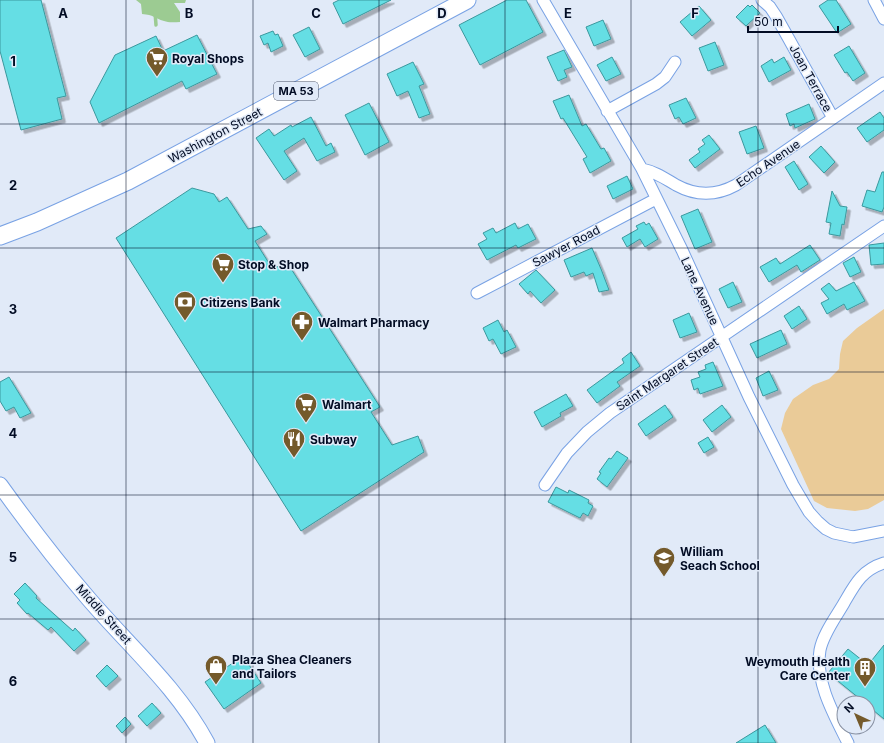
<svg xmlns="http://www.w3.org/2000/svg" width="884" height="743" font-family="Inter,sans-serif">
<defs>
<filter id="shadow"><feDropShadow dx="3.5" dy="3.5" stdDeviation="0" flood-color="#0004"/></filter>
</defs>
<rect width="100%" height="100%" fill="#e1eaf8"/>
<path fill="#eacb98" d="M884 309V500L868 509 855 511 827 508 814 501 781 429 785 413 793 399 813 385 829 379 839 369 840 354 843 341 857 328Z"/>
<path fill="#9ccb92" d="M136 0H186L185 3H174L180 12V22C175 22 169 23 164 21 154 18 154 15 142 14L141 4Z"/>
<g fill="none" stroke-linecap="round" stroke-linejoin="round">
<path stroke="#9ccb92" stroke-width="3.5" d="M155 12 156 25"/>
</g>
<path fill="#65dee4" stroke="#3b989d" filter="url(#shadow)" d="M0 0H41L66 96 57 98 62 119 21 130 0 51Z
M339 0H391L343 24 333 3Z
M507 0H526L543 32 480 65 459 25Z
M828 0H836L851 24 837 33 819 6Z
M748 5 750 7 752 5 760 13 746 26 736 17Z
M699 6 711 20 692 36 680 22Z
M603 20 611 39 594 46 586 27Z
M309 27 320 49 305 57 293 35Z
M273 31 275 35 278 34 283 46 271 52 268 43 264 45 260 36Z
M197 35 217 74 186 89 182 81 99 123 90 102 115 55 156 36 163 51Z
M715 42 724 65 708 71 699 48Z
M849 46 865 73 853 81 847 72 845 73 834 55Z
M564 50 572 67 564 70 567 77 558 81 547 57Z
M612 57 621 74 606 81 597 65Z
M784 57 791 70 769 82 761 66 772 59 774 63Z
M413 62 424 84 419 86 430 114 419 118 408 91 397 96 387 74Z
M569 95 582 126 586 124 601 149 604 148 611 161 590 173 583 159 587 157 563 118 561 119 553 101Z
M686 98 696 118 683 124 679 117 675 119 669 105Z
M369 103 389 142 365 155 345 115Z
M809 104 815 119 795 128 794 124 790 126 786 114Z
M880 112 884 118V130L867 142 857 128Z
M311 117 326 146 331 143 335 152 317 161 304 138 284 151 297 171 284 180 256 138 269 129 274 136 291 125 292 127Z
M756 126 764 148 747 154 739 132Z
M709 135 720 149 695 168 689 160 700 152 698 149 705 144 702 140Z
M821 146 835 162 824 173 809 157Z
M794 161 808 184 799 190 785 167Z
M882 172H884V207L882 212 862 206 867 190 875 192Z
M627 176 633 189 613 199 607 186Z
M192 188 214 194 219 202 227 197 248 229 261 226 267 234 255 241 272 268 288 264 380 407 371 412 392 445 418 436 424 452 301 531 116 238Z
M832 191 840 206 847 207 844 225 842 224 840 236 829 234 831 223 826 222Z
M698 209 712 242 695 249 681 216Z
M644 222 646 225 649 223 658 239 645 247 640 239 627 247 622 238 638 229 636 226Z
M515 223 518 229 528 224 536 239 518 248 516 245 487 260 478 244 487 239 483 233 493 228 496 233Z
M884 243V264L871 265 869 245Z
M810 245 820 260 801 272 797 265 769 282 760 267 776 258 780 264Z
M592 248 601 269 609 290 599 292 593 273 586 276 584 272 571 277 564 260Z
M854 257 861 272 850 277 843 263Z
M536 270 555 290 541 303 530 291 528 294 519 284Z
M733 282 742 302 728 308 719 289Z
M854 282 865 301 847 310 844 304 827 314 821 303 829 299 821 289 829 283 836 291Z
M799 306 807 319 792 329 784 316Z
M689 313 697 332 680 338 673 320Z
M498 320 504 332 507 330 516 347 501 354 493 339 489 341 483 328Z
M781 330 787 344 757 358 750 344Z
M631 352 640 366 617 382 620 386 597 403 587 390 624 363 622 359Z
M713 362 723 386 700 394 698 388 694 390 691 380 700 377 698 372 706 369 705 365Z
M769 371 778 390 763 396 756 378Z
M9 377 31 413 20 418 14 407 6 411 0 401V382Z
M566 394 573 406 560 413 561 416 542 427 534 412Z
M665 405 673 417 646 436 638 424Z
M722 405 731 417 712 432 703 420Z
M708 437 714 447 704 453 698 443Z
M617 451 628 458 607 487 597 479 601 473 599 472 609 458 611 459Z
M556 487 568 493 569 490 589 500 588 503 593 506 588 516 583 513 580 518 548 502Z
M25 583 37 596 36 598 73 631 75 628 86 640 74 651 51 627 48 630 28 613 27 614 17 603 20 600 14 594Z
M884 645V719L868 706V703H865L828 673 848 649 868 665Z
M243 656 261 683 224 709 205 682Z
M107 665 118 676 106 687 96 676Z
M152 703 161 713 147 726 138 716Z
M125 717 131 724 122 733 116 726Z
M765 725 776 743H736Z"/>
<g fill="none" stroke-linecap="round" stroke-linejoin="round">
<g stroke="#79a2e4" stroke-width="13">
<path id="street" d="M543 0 642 169 682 250 749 397 793 485 809 512 818 522 826 529 834 533 853 537 884 531
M762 0 770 7 776 16 833 118
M874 0 884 19
M607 111 656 84 665 77 675 62
M642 169C656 172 664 178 676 185 696 196 716 196 736 185L884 83
M477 293 656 199
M545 485 567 453 587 432 610 413 884 226
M848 743C834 715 815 682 820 650 823 634 836 617 844 603 855 584 862 570 884 563"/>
</g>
<g stroke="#79a2e4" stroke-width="17">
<path id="secondary" d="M0 485C28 524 57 562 88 598 129 646 177 687 207 743"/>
</g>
<g stroke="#79a2e4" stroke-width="19">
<path id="primary" d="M0 236 37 222 128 181 467 0"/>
</g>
<use href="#street" stroke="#fff" stroke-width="11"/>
<use href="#secondary" stroke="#fff" stroke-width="15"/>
<use href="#primary" stroke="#fff" stroke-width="17"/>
</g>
<path fill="none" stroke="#020c24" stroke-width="1" stroke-opacity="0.55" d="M126 0V743M253 0V743M379 0V743M505 0V743M631 0V743M758 0V743M0 124H884M0 248H884M0 372H884M0 495H884M0 619H884"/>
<defs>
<g id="supermarket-pin" transform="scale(1.15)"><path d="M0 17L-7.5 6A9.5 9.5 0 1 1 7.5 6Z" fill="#745a2b" stroke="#e1eaf8"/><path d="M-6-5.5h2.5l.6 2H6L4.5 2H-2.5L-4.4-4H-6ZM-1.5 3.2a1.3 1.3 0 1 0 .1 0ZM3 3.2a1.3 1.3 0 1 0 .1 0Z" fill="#fff"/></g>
<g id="bank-pin" transform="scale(1.15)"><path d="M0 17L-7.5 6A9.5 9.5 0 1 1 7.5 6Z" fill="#745a2b" stroke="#e1eaf8"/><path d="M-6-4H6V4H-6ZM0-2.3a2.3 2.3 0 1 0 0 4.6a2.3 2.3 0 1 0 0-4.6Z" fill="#fff"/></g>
<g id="pharmacy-pin" transform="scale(1.15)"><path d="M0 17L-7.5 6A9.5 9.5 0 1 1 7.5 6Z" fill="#745a2b" stroke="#e1eaf8"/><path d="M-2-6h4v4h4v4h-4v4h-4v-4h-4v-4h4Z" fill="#fff"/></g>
<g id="restaurant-pin" transform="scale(1.15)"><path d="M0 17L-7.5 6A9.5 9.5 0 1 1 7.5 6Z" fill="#745a2b" stroke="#e1eaf8"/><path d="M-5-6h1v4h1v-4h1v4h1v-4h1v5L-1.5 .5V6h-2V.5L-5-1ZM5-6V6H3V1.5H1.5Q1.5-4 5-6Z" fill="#fff"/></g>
<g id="school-pin" transform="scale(1.15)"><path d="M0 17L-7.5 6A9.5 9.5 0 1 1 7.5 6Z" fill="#745a2b" stroke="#e1eaf8"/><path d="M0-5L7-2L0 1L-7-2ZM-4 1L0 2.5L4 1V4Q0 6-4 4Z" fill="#fff"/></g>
<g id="shop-pin" transform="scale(1.15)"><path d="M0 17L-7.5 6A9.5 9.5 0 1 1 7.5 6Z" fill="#745a2b" stroke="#e1eaf8"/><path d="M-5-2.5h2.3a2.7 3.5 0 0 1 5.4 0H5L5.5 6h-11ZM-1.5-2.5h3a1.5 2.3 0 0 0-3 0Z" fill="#fff"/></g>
<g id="building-pin" transform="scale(1.15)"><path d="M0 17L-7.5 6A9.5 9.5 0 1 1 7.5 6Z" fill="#745a2b" stroke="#e1eaf8"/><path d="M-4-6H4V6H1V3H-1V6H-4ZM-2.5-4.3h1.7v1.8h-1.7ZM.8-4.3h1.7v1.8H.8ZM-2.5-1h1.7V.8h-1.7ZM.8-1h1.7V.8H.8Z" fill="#fff"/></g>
</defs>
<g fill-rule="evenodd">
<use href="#supermarket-pin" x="157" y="58"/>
<use href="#supermarket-pin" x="223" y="264"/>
<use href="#bank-pin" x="185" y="302"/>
<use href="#pharmacy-pin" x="302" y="322"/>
<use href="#supermarket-pin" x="306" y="404"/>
<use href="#restaurant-pin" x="294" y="439"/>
<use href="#school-pin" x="664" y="558"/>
<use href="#shop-pin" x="216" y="666"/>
<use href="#building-pin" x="865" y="668"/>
</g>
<g text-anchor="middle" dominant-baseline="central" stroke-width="3" stroke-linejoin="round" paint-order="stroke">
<rect fill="#e1eaf8" stroke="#454f64" stroke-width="1" x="274" y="82" width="44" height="18" rx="3"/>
<g font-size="11" font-weight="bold" fill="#020c24">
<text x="296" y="91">MA 53</text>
</g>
<g font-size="12" font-weight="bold" fill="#020c24" stroke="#e1eaf8" text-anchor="start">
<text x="172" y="58">Royal Shops</text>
<text x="238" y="264">Stop &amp; Shop</text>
<text x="200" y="302">Citizens Bank</text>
<text x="318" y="322">Walmart Pharmacy</text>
<text x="322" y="404">Walmart</text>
<text x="310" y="439">Subway</text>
<text x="680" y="551">William<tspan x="680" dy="14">Seach School</tspan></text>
<text x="232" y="659">Plaza Shea Cleaners<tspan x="232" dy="14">and Tailors</tspan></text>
<text x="850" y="661" text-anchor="end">Weymouth Health<tspan x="850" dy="14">Care Center</tspan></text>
</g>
<g font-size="12" fill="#020c24" stroke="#e1eaf8">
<text transform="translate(811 78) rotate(61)">Joan Terrace</text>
<text transform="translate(215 135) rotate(-28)">Washington Street</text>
<text transform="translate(768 163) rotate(-34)">Echo Avenue</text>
<text transform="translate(566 246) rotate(-28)">Sawyer Road</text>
<text transform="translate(700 291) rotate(65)">Lane Avenue</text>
<text transform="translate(667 374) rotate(-34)">Saint Margaret Street</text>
<text transform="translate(104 614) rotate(48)">Middle Street</text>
</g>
</g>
<g font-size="13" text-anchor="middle" font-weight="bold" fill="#020c24" stroke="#e1eaf8" stroke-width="3" stroke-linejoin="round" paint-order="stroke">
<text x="63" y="18">A</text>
<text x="189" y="18">B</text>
<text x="316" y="18">C</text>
<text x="442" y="18">D</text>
<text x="568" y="18">E</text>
<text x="695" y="18">F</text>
<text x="13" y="66">1</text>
<text x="13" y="190">2</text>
<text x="13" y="314">3</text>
<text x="13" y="438">4</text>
<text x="13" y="562">5</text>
<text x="13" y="686">6</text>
</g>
<g transform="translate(856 715) rotate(316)"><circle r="19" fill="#e1eaf8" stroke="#8891a3"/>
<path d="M0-3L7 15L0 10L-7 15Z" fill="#745a2b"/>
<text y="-6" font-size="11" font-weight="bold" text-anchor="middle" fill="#020c24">N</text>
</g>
<path d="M748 26v6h90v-6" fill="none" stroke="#020c24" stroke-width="2"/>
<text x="754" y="26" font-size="12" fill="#020c24" stroke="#e1eaf8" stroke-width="3" paint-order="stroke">50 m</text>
</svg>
